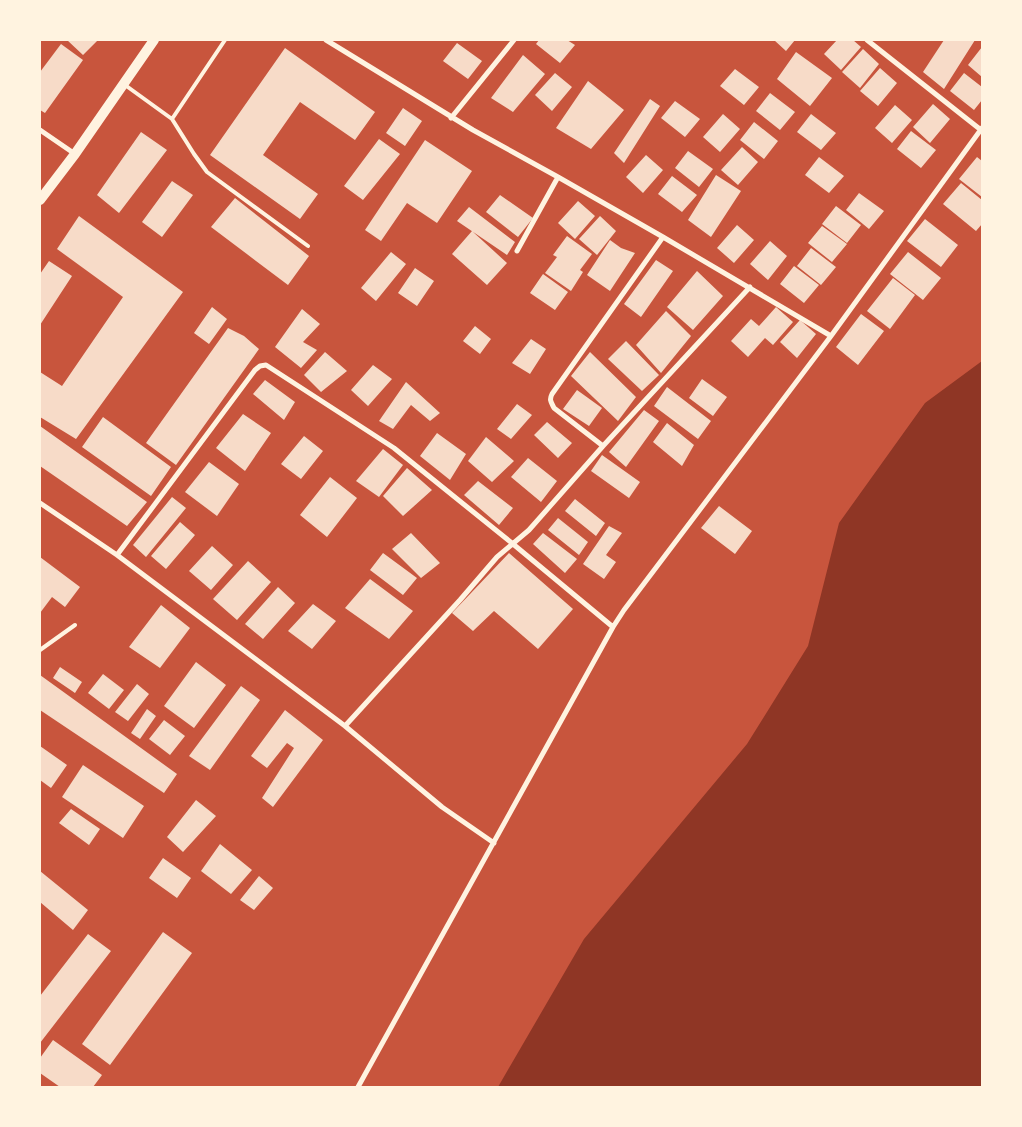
<svg xmlns="http://www.w3.org/2000/svg" width="1022" height="1127" font-family="'Open Sans',sans-serif">
<rect width="100%" height="100%" fill="#c8553d"/>
<path fill="#8f3625" d="M982 361V1087H498L584 939 747 744 808 646 839 523 925 403Z"/>
<path fill="#f7dbc8" d="M67 40H98L83 55Z
M539 40H567L575 45 560 63 536 44Z
M774 40H795L786 51Z
M837 40H853L861 47 841 70 824 54Z
M944 40H975L944 89 923 72Z
M457 43 482 61 468 79 443 61Z
M61 44 83 60 45 113 40 110V72Z
M982 47V77L968 65Z
M285 48 375 112 355 140 300 102 263 155 318 194 300 219 210 155Z
M863 49 879 64 860 88 842 72Z
M796 52 832 78 810 106 777 79Z
M523 55 545 74 513 112 491 98Z
M880 68 897 83 878 106 860 91Z
M735 69 759 87 744 105 720 86Z
M555 73 572 87 552 111 535 95Z
M964 73 982 87V100L974 110 950 91Z
M588 81 624 110 591 149 556 128Z
M770 93 795 112 780 130 756 111Z
M650 99 660 106 624 163 614 153Z
M675 101 700 119 685 137 661 118Z
M933 104 950 119 930 143 913 127Z
M895 105 912 120 892 143 875 128Z
M403 108 422 121 405 146 386 133Z
M723 114 740 129 720 152 703 137Z
M811 114 836 133 821 150 797 132Z
M754 122 778 141 764 159 740 140Z
M911 131 936 150 921 168 897 149Z
M141 132 167 150 119 213 97 195Z
M379 139 400 154 363 200 344 186Z
M425 140 472 171 437 223 407 203 381 241 365 230Z
M742 147 758 162 738 185 721 170Z
M688 151 713 169 699 187 675 168Z
M646 155 663 170 643 193 626 177Z
M819 157 844 176 829 193 805 175Z
M977 157 982 161V197L959 179Z
M716 175 741 191 711 237 688 220Z
M672 176 697 195 682 212 658 194Z
M172 181 193 195 162 237 142 222Z
M961 183 982 200V224L976 231 943 204Z
M859 193 884 211 869 229 846 210Z
M500 195 533 218 518 237 486 212Z
M235 198 309 256 288 285 211 227Z
M578 201 595 216 575 239 558 223Z
M836 206 861 225 847 243 822 224Z
M469 207 515 242 507 255 457 221Z
M79 216 183 292 76 439 40 417V372L62 386 123 297 57 249Z
M600 216 616 231 597 255 579 239Z
M925 219 958 245 941 267 907 241Z
M737 225 754 240 734 263 717 248Z
M822 226 847 244 832 262 808 243Z
M472 231 507 263 487 285 452 254Z
M567 236 592 254 580 270 583 272 571 291 545 273 557 257 553 255Z
M610 240 621 248 635 253 610 291 587 275Z
M770 241 787 256 768 280 750 264Z
M811 248 836 267 821 285 797 266Z
M391 252 406 264 376 301 361 288Z
M908 252 941 278 923 300 890 274Z
M656 260 673 271 641 317 624 304Z
M49 261 72 276 40 325V274Z
M794 266 819 285 804 303 780 284Z
M415 268 434 281 417 306 398 293Z
M697 271 723 296 693 330 667 307Z
M543 274 568 292 555 310 530 293Z
M893 278 915 295 890 329 867 311Z
M212 307 227 319 209 344 194 333Z
M776 307 793 322 773 345 765 338 748 357 731 341 751 319 759 326Z
M302 309 320 324 303 342 317 350 301 368 275 347Z
M666 311 691 336 661 373 636 345Z
M861 314 884 331 858 365 836 347Z
M800 320 816 334 797 358 780 342Z
M475 326 491 339 480 354 463 341Z
M228 328 244 336 259 349 176 465 146 443Z
M531 339 546 349 530 374 512 363Z
M626 341 659 375 642 391 608 359Z
M325 352 347 371 321 392 304 375Z
M590 352 636 397 618 421 571 376Z
M373 365 392 379 368 406 351 390Z
M702 379 727 397 713 416 689 398Z
M265 380 295 402 284 420 253 394Z
M406 382 440 413 430 421 411 405 393 429 379 421Z
M667 387 711 421 698 439 654 406Z
M577 390 602 408 589 426 563 409Z
M517 404 532 415 511 439 497 429Z
M644 410 659 421 626 467 609 452Z
M243 414 271 433 245 471 216 448Z
M103 417 171 467 151 496 82 447Z
M547 422 572 443 558 458 534 435Z
M667 423 694 445 682 466 653 442Z
M40 426 147 502 127 526 40 466Z
M437 433 466 454 450 480 420 456Z
M304 436 323 451 301 479 281 464Z
M486 437 514 461 492 482 468 461Z
M383 449 403 465 379 497 356 481Z
M602 455 640 482 629 498 591 471Z
M528 458 557 481 541 502 511 477Z
M209 462 239 484 217 516 185 492Z
M407 468 432 490 403 516 383 496Z
M330 477 357 498 327 537 300 515Z
M478 481 513 508 499 525 464 495Z
M172 497 186 508 146 557 133 545Z
M575 499 605 523 596 536 565 511Z
M719 506 752 531 735 554 701 528Z
M558 518 588 542 579 555 548 530Z
M180 522 195 535 166 569 151 556Z
M609 526 622 533 606 555 616 562 604 579 583 564Z
M411 533 440 563 421 578 392 549Z
M543 533 577 559 565 573 533 544Z
M212 546 233 565 211 590 189 571Z
M383 553 417 578 403 595 370 570Z
M509 553 573 609 538 649 494 611 473 631 452 613Z
M40 557 80 587 65 607 52 597 40 613Z
M248 561 271 582 237 620 213 599Z
M370 579 413 611 389 639 345 608Z
M278 587 295 603 263 639 245 624Z
M313 604 336 621 312 649 288 631Z
M161 605 190 628 160 668 129 647Z
M196 662 226 685 194 728 164 706Z
M60 667 82 682 75 693 53 678Z
M103 674 124 690 109 709 88 693Z
M40 675 177 774 164 793 40 710Z
M137 684 149 694 128 721 115 712Z
M241 686 260 700 210 770 189 756Z
M147 709 156 716 140 739 131 733Z
M285 710 323 740 273 807 262 798 294 748 287 743 267 768 251 756Z
M164 720 185 736 170 755 149 739Z
M40 746 67 765 51 788 40 780Z
M83 765 144 806 123 838 62 797Z
M196 800 216 816 183 852 167 837Z
M71 809 100 829 89 845 59 823Z
M220 844 252 870 231 894 201 871Z
M163 858 191 878 177 898 149 878Z
M40 871 88 910 73 930 40 902Z
M259 876 273 888 254 910 240 900Z
M163 932 192 953 110 1065 82 1044Z
M88 934 111 951 40 1043V996Z
M53 1040 102 1075 93 1087H60L40 1073V1058Z"/>
<g fill="none" stroke-linecap="round" stroke-linejoin="round">
<path stroke="#fff3e0" stroke-width="4" d="M125 85 172 119 225 40
M172 119 194 154 207 172 308 246
M40 650 75 625"/>
<path stroke="#fff3e0" stroke-width="5" d="M326 40 473 130 558 177 663 237 831 336
M867 40 981 130
M451 118 514 40
M40 130 75 154
M517 251 558 177
M603 446 554 408C551 402 549 400 552 394L663 237
M40 503 117 555 345 726 442 807 494 843
M117 555 255 370 260 366 266 365 394 448 513 544 613 627
M345 726 460 600 497 557 529 530 603 446 750 287
M358 1087 613 627 624 610 831 336 982 128"/>
<path stroke="#fff3e0" stroke-width="10" d="M40 200 75 154 154 40"/>
</g>
<rect width="1022" height="1127" fill="none" stroke="#fff3e0" stroke-width="82"/>
</svg>
